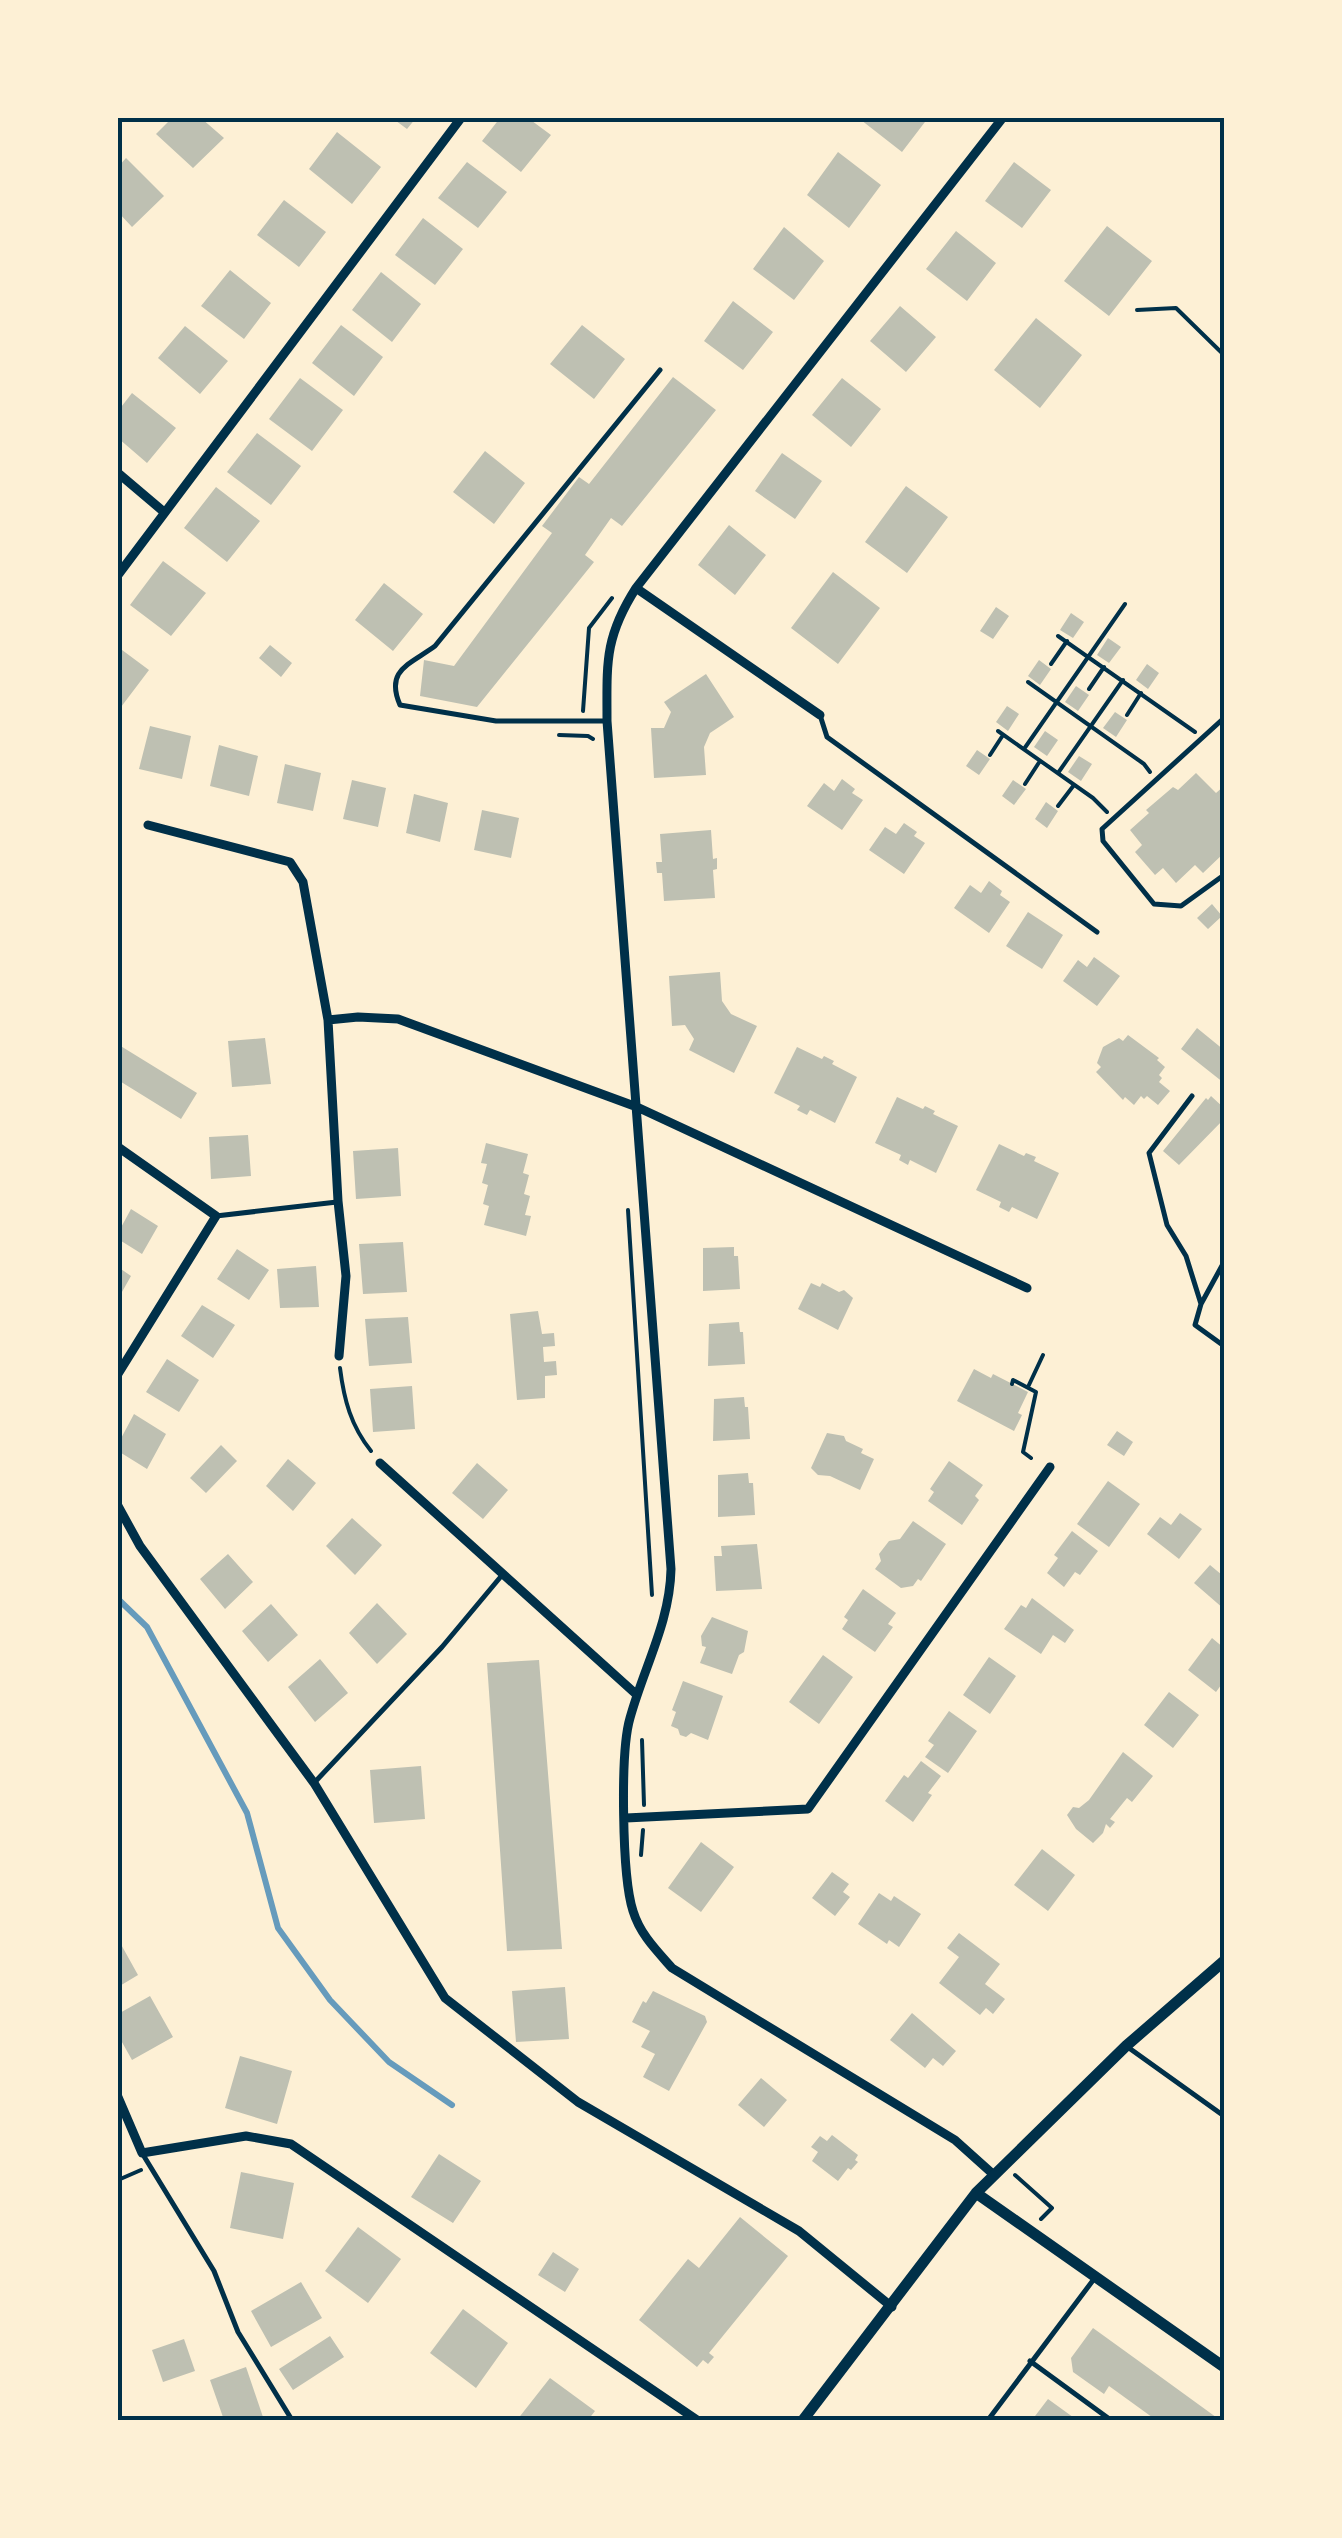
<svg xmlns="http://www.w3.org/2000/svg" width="1342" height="2538" font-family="'Roboto Condensed',sans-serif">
<rect width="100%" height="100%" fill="#fdf0d5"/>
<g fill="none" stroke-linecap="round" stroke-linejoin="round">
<path stroke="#669bbc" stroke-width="6" d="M118 1599 147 1627 247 1813 278 1928 330 2000 389 2062 452 2105"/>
</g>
<path fill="#bec0b2" d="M172 118H201L224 138 193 168 156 134Z
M392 118H416L407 129Z
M500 118H528L551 135 521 172 482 141Z
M863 118H928L902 152 861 120Z
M337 132 381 167 352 204 309 169Z
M838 152 881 185 849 228 807 195Z
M126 158 164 196 132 227 118 212V167Z
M467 162 507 192 478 228 438 198Z
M1014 162 1051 190 1022 228 985 201Z
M284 200 326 232 299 267 257 235Z
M423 218 463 249 435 285 395 255Z
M1107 226 1152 261 1109 316 1064 281Z
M784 227 824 261 794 300 753 269Z
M956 231 996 263 967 301 926 269Z
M230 270 271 303 244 339 201 306Z
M381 272 421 304 392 342 352 310Z
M733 301 773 332 743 370 704 341Z
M900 306 936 337 906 372 870 341Z
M1036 318 1082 355 1040 408 994 370Z
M341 325 383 357 354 396 312 363Z
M582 325 625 359 594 399 550 364Z
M185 326 228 361 200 394 158 358Z
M673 377 716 410 622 526 611 518 585 555 594 562 477 707 420 696 424 660 454 666 552 533 542 526 579 477 589 484Z
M300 378 343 410 312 451 269 419Z
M842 378 881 409 851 447 812 415Z
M132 393 176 428 147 463 118 438V411Z
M257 433 301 466 271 505 227 472Z
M485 451 525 483 494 524 453 492Z
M782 453 822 481 795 519 755 491Z
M906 486 948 517 907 573 865 542Z
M216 487 260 521 227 562 184 528Z
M729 525 766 555 735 595 698 565Z
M163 561 206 593 171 636 130 605Z
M833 572 880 608 838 664 791 628Z
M384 583 423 614 393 651 355 620Z
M996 607 1009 616 993 639 980 631Z
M1071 613 1084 622 1073 638 1060 630Z
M1108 638 1121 647 1109 663 1097 655Z
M270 645 292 663 281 677 259 658Z
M118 647 149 670 118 711Z
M1039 660 1051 669 1040 685 1028 676Z
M1147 664 1159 673 1148 689 1136 680Z
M706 674 734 717 710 733 704 747 706 775 654 778 651 728H664L671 712 664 702Z
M1076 686 1089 695 1078 711 1065 702Z
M1007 706 1019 714 1008 731 996 722Z
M1115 712 1127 720 1116 737 1103 728Z
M150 726 191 736 182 779 139 769Z
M1045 731 1058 740 1047 756 1034 747Z
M219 745 258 756 249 796 210 786Z
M977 750 990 759 979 775 966 766Z
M1079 756 1092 764 1081 781 1068 772Z
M285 764 321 773 313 811 277 803Z
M1196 773 1216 793 1224 786V853L1203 873 1195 865 1176 883 1163 868 1155 875 1135 852 1142 845 1130 830 1149 813 1146 810 1173 787 1178 790Z
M842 779 855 789 852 793 863 800 842 830 807 806 824 783 834 791Z
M352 780 386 788 378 827 343 819Z
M1013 780 1026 789 1014 805 1002 796Z
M414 794 448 803 440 842 406 833Z
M1046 802 1058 811 1047 828 1035 819Z
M482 810 519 818 511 858 474 850Z
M904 823 917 832 914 836 925 843 904 874 869 850 885 827 896 834Z
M711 830 713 859 717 858V869L713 870 715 898 664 901 662 873H657L656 862H662L660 834Z
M989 881 1002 891 1000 895 1010 902 989 933 954 908 970 885 981 893Z
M1212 904 1222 916 1208 929 1197 918Z
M1028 912 1063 935 1042 969 1006 946Z
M1094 957 1120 976 1097 1006 1063 981 1078 960 1087 967Z
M720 972 722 1001 731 1014 757 1026 734 1073 689 1050 694 1039 685 1025 672 1026 669 976Z
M1197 1028 1224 1050V1083L1181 1049Z
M1128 1035 1159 1058 1157 1060 1165 1067 1159 1075 1162 1078 1159 1082 1170 1091 1158 1105 1147 1096 1144 1099 1141 1096 1134 1105 1125 1097 1123 1100 1096 1072 1101 1067 1097 1063 1103 1047 1119 1038 1123 1041Z
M265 1038 271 1084 232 1087 228 1041Z
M119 1045 197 1093 181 1119 118 1080Z
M797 1047 822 1059 824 1056 834 1061 832 1064 857 1077 835 1123 810 1110 807 1115 797 1110 800 1106 774 1093Z
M1211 1096 1224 1108V1119L1179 1165 1163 1151 1206 1098 1208 1100Z
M897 1097 923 1109 925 1106 935 1111 933 1114 958 1126 936 1173 910 1160 908 1165 899 1160 901 1155 875 1143Z
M248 1135 251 1176 211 1179 209 1137Z
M486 1143 528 1154 523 1173 529 1175 524 1194 530 1196 525 1215 531 1216 526 1236 484 1225 489 1206 483 1204 488 1185 482 1183 487 1164 481 1163Z
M999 1144 1024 1156 1026 1153 1036 1157 1034 1161 1059 1173 1037 1219 1012 1207 1009 1212 999 1207 1001 1202 976 1190Z
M398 1148 401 1196 356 1199 353 1151Z
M131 1209 158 1226 142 1254 118 1239V1233Z
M403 1242 407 1292 363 1294 359 1244Z
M734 1247V1256H738L740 1289 703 1291V1248Z
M237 1249 269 1270 249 1300 217 1279Z
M316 1266 319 1307 280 1308 277 1269Z
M118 1267 131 1276 118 1299Z
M811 1283 820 1287 822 1283 839 1292 844 1290 853 1298 838 1330 798 1309Z
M202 1305 235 1325 213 1358 181 1336Z
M538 1311 542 1334 554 1333 555 1346 543 1347 544 1362 556 1361 557 1375 545 1376V1398L517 1400 510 1314Z
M408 1317 412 1363 369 1366 365 1319Z
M739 1322 740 1332H743L745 1364 708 1366 709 1324Z
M167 1359 199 1380 179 1412 146 1392Z
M974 1369 991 1378 993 1374 1028 1392 1018 1413 1022 1415 1014 1431 957 1401Z
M412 1386 415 1429 373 1432 370 1389Z
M744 1397 745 1407H748L750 1439 713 1441 714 1399Z
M134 1414 166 1434 147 1469 118 1451V1444Z
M1117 1431 1133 1442 1124 1456 1107 1445Z
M827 1433 844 1436 846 1441 863 1449 861 1453 874 1459 860 1490 830 1476 818 1475 811 1468Z
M221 1445 237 1461 206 1493 190 1478Z
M288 1459 316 1483 293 1511 266 1486Z
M949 1461 983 1485 975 1496 979 1500 962 1525 928 1501 934 1492 930 1489Z
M477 1463 508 1490 483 1519 452 1493Z
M748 1473 749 1483H753L755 1515 718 1517V1475Z
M1108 1481 1140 1504 1109 1547 1077 1524Z
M1180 1513 1202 1529 1179 1559 1147 1534 1160 1517 1171 1525Z
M352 1518 382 1545 355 1575 326 1546Z
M913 1521 946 1544 921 1581 918 1579 913 1586 901 1588 875 1569 881 1561 879 1554 889 1541 900 1539Z
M1072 1531 1098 1551 1080 1575 1075 1572 1064 1587 1047 1573 1058 1558 1054 1555Z
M757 1544 762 1589 716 1591 714 1556H722L721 1546Z
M228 1554 253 1582 225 1609 200 1579Z
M1210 1565 1222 1575 1224 1572V1609L1194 1583Z
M863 1589 896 1613 888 1624 893 1627 875 1652 842 1629 848 1620 844 1617Z
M1032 1598 1074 1630 1065 1643 1053 1635 1041 1654 1004 1629 1021 1605 1026 1608Z
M377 1603 407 1634 377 1664 349 1633Z
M271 1604 298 1635 268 1662 242 1631Z
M712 1617 748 1631 744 1652 739 1655 732 1674 700 1663 706 1647 702 1646 701 1636Z
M1212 1638 1224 1648V1681L1216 1692 1188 1670Z
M823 1655 853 1677 819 1724 789 1702Z
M989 1657 1016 1676 990 1714 963 1695Z
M320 1659 348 1693 315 1722 288 1687Z
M539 1660 562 1949 507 1951 487 1663Z
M683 1681 723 1696 708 1740 691 1733 686 1737 680 1735 678 1729 671 1726 676 1712 672 1710Z
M1169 1692 1199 1715 1173 1748 1144 1725Z
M949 1711 977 1731 948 1773 925 1757 934 1745 928 1741Z
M1123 1752 1153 1776 1132 1802 1127 1798 1110 1819 1115 1822 1110 1828 1106 1824 1103 1833 1093 1843 1076 1829 1067 1815 1073 1807 1079 1808 1089 1800Z
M921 1761 941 1776 928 1793 932 1795 913 1822 885 1801 904 1775 908 1778Z
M421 1766 425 1819 374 1823 370 1770Z
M701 1842 734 1867 701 1912 668 1888Z
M1042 1849 1075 1875 1048 1911 1014 1885Z
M832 1872 849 1884 843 1892 850 1897 835 1916 812 1898Z
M879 1893 891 1901 894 1896 921 1914 899 1947 889 1940 887 1944 858 1924Z
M959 1933 1000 1964 985 1984 1005 1999 993 2014 986 2008 980 2015 939 1983 959 1957 947 1948Z
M118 1939 138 1975 118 1987Z
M565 1987 569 2039 516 2042 512 1991Z
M653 1991 705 2016 707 2022 669 2091 643 2077 655 2054 641 2047 650 2031 632 2022 643 2001 646 2003Z
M150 1996 173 2037 132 2060 118 2035V2014Z
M912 2013 956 2051 943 2066 933 2058 925 2068 890 2040Z
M240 2056 292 2071 277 2124 225 2108Z
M761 2078 787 2100 764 2127 738 2105Z
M832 2135 858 2155 855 2160 858 2162 851 2170 848 2168 838 2181 812 2161 818 2152 811 2147 820 2136 827 2141Z
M439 2154 481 2181 453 2223 411 2197Z
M241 2172 294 2183 283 2239 230 2228Z
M740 2217 788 2256 709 2353 714 2357 708 2364 703 2360 697 2367 639 2320 688 2259 699 2268Z
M358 2227 401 2259 368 2303 325 2271Z
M553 2252 579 2269 565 2292 538 2275Z
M301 2282 322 2318 271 2347 251 2311Z
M463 2309 508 2343 476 2388 430 2353Z
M1093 2328 1147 2367 1220 2420H1156L1109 2386 1104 2394 1073 2372 1071 2358Z
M330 2336 344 2357 293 2390 279 2369Z
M184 2339 195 2371 163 2382 152 2350Z
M246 2367 264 2420H224L210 2380Z
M550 2378 595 2411 588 2420H517Z
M1048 2399 1077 2420H1032Z"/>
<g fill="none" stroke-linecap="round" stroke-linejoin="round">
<path stroke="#003049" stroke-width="4" d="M1137 310 1176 308 1224 355
M1058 636 1195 732
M1051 664 1067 641
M1028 682 1144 764 1150 772
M1089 689 1104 667
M583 711 589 628 612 598
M1127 715 1141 693
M998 731 1093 798 1107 812
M559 735 588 736 593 739
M1024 749 1125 604
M990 755 1003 735
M1058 773 1123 680
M1025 784 1040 761
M1058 806 1074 785
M1224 913V912
M628 1210 652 1595
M340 1368C344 1400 351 1426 371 1451
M1012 1384 1013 1380 1036 1392 1023 1452 1031 1458
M1028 1387 1043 1355
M642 1740 644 1805
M641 1855 643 1830
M1015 2175 1052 2208 1041 2219
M118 2180 141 2170"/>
<path stroke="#003049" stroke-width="5" d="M820 715 827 737 1097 932
M1224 718 1102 829 1103 841 1154 904 1181 906 1224 875
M607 721H496L400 705C385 670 409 665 435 646L660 370
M1192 1096 1149 1153 1167 1225 1186 1256 1201 1304
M216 1216 337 1202
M1224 1262 1201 1304 1195 1325 1224 1346
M314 1783 442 1647 503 1574
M1129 2048 1224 2116
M142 2153 214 2271 238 2332 292 2420
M1030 2361 1108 2418
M988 2420 1094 2279"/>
<path stroke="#003049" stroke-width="9" d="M118 473 164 512
M118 575 461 118
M636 588 820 715
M148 825 290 862 303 882 328 1020 338 1201 346 1276 339 1356
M328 1020 358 1017 398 1019 637 1107 1027 1288
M118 1147 216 1216 118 1374
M380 1463 637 1695
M118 1506 140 1546 314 1783 445 1998 578 2102 799 2231 892 2307
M626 1818 808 1809 1050 1467
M118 2097 142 2153 246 2136 291 2144 697 2420
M994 2175 955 2140 672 1968C656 1950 640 1934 633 1911 622 1877 620 1752 630 1718 644 1667 670 1622 671 1569L607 721C607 664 604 638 636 588L1001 120 999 118"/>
<path stroke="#003049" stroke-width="11" d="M976 2193 1224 2367
M803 2420 976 2193 1126 2046 1224 1961"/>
</g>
<rect width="1342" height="2538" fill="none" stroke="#fdf0d5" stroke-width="240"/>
<rect x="120" y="120" width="1102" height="2298" fill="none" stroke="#003049" stroke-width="4"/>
</svg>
